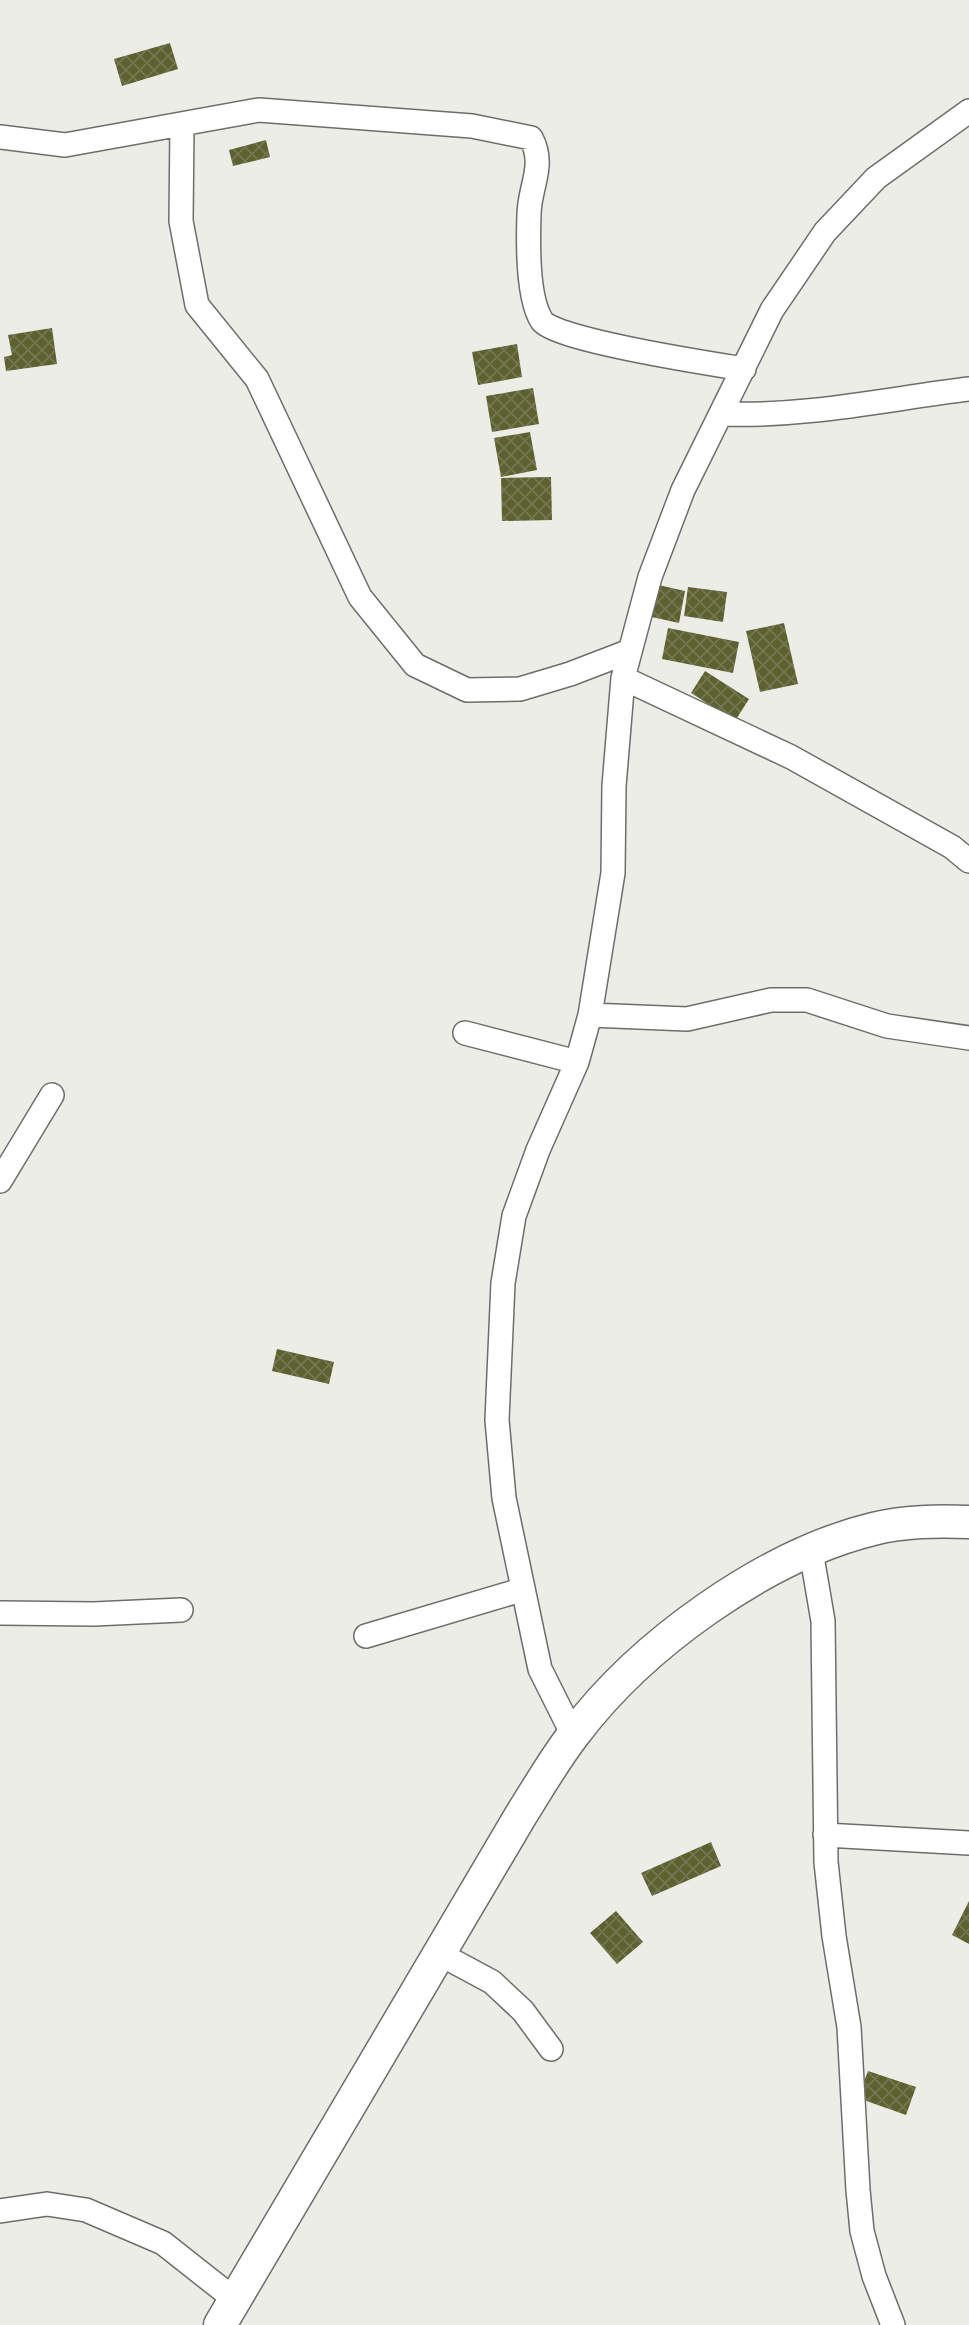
<svg xmlns="http://www.w3.org/2000/svg" width="969" height="2325" font-family="'Sofia Sans Condensed',sans-serif">
<defs>
<pattern id="building-cross-hatch" width="8" height="8" patternUnits="userSpaceOnUse" patternTransform="scale(1.75)"><rect width="8" height="8" fill="#5d6130"/><path d="M0 0l8 8M0 8l8-8" fill="none" stroke="#747752"/></pattern>
</defs>
<rect width="100%" height="100%" fill="#edede8"/>
<path fill="url(#building-cross-hatch)" d="M170 43 178 69 122 86 114 59Z
M266 140 270 157 233 166 229 150Z
M52 328 57 364 6 371 4 357 12 355 8 335Z
M517 344 522 377 478 385 472 352Z
M533 388 539 424 492 432 486 396Z
M530 432 537 470 501 477 494 438Z
M551 477 552 520 502 521 501 478Z
M654 584 685 591 679 623 647 616Z
M688 587 727 592 723 622 684 616Z
M784 623 798 684 760 692 746 631Z
M668 628 739 642 733 673 662 659Z
M705 671 749 699 735 721 691 693Z
M277 1349 334 1362 329 1384 272 1371Z
M711 1842 721 1866 652 1896 641 1873Z
M969 1901V1944L952 1935Z
M616 1911 643 1942 617 1964 590 1933Z
M868 2071 916 2087 906 2115 858 2098Z"/>
<g fill="none" stroke-linecap="round" stroke-linejoin="round">
<g stroke="#6d6e69" stroke-width="26">
<path id="minor" d="M182 125 181 221 197 305 257 379 360 597 415 665 467 690 520 689 570 674 630 651
M0 137 65 145 259 110 472 126 531 138C546 166 529 187 529 215 528 243 527 298 542 321 556 340 713 364 744 369
M723 414C807 417 887 399 969 389
M623 678 791 757 952 847 969 861
M590 1015 687 1019 771 1000H807L887 1026 969 1038
M465 1033 577 1062
M0 1181 52 1095
M811 1551 823 1621 826 1862 834 1936 849 2027 858 2190 862 2231 874 2276 893 2325
M0 1613 94 1614 181 1610
M366 1636 521 1590
M573 1735 540 1669 504 1498 497 1420 503 1283 514 1216 538 1150 577 1062 590 1015 613 873 614 786 623 678 650 577 683 490 772 310 825 232 876 178 969 111
M825 1835 969 1843
M438 1953 492 1982 523 2011 551 2049
M0 2211 47 2204 86 2210 163 2243 234 2299"/>
</g>
<g stroke="#6d6e69" stroke-width="35">
<path id="secondary" d="M220 2325 521 1815C538 1788 554 1760 574 1734 641 1645 764 1556 873 1529 905 1521 937 1521 969 1522"/>
</g>
<use href="#minor" stroke="#fff" stroke-width="23"/>
<use href="#secondary" stroke="#fff" stroke-width="32"/>
</g>
</svg>
